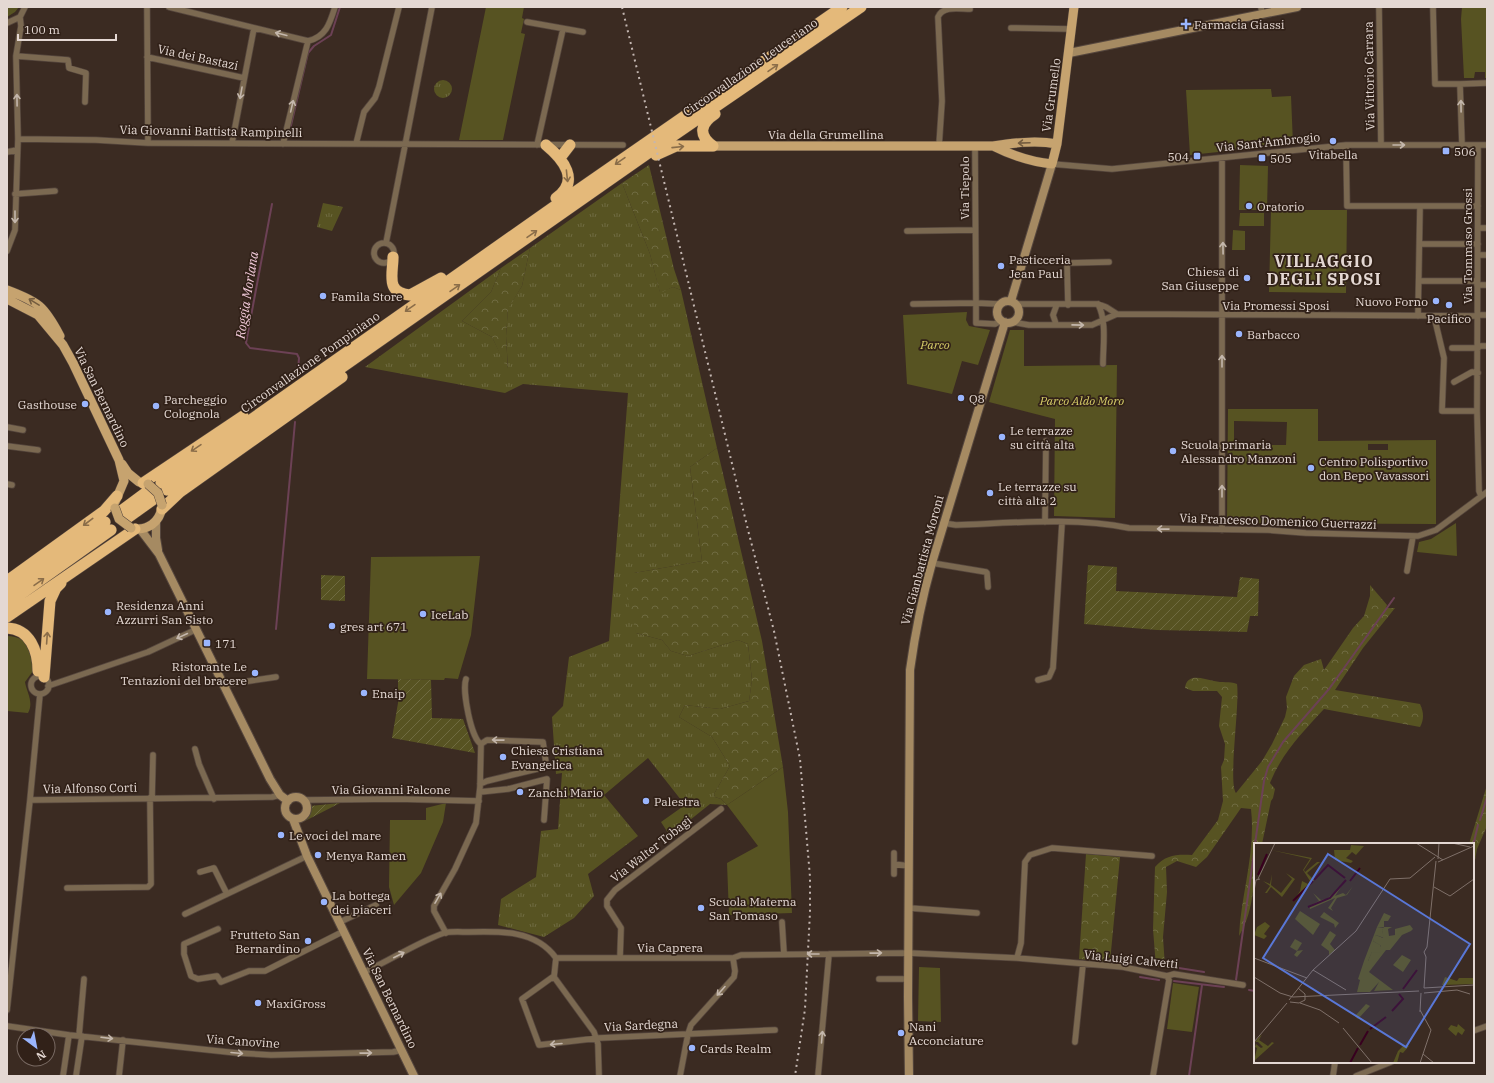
<svg xmlns="http://www.w3.org/2000/svg" width="1494" height="1083" font-family="'IBM Plex Serif',serif">
<defs>
<pattern id="grass-tufts" width="24" height="20" patternUnits="userSpaceOnUse"><rect width="24" height="20" fill="#575322"/><path d="M3 7l-1-3M5 7V3M7 7l1-3M15 17l-1-3M17 17v-4M19 17l1-3" fill="none" stroke="#6f6b41"/></pattern>
<pattern id="forest-crowns" width="20" height="18" patternUnits="userSpaceOnUse"><rect width="20" height="18" fill="#575322"/><path d="M2 6a3 3 0 1 1 6 0M12 15a3 3 0 1 1 6 0" fill="none" stroke="#6f6b41"/></pattern>
<pattern id="garden-furrows" width="10" height="10" patternUnits="userSpaceOnUse"><rect width="10" height="10" fill="#575322"/><path d="M-1 1l2-2M0 10L10 0M9 11l2-2" fill="none" stroke="#6f6b41"/></pattern>
</defs>
<rect width="100%" height="100%" fill="#3b2b22"/>
<path fill="url(#grass-tufts)" d="M434 89a9 9 0 1 1 18 0a9 9 0 1 1-18 0Z
M622 183 650 254 660 292 673 287 681 290 717 448 690 467 702 561 634 573 636 633 662 640 671 651 688 656 738 640 748 644 752 680 749 701 720 709 685 705 679 717 712 737 730 766 714 794 715 797 721 799 727 805 710 804 670 836 661 822 685 805 648 758 604 795 638 836 588 874 594 896 574 918 544 937 498 925 501 899 536 877 541 831 558 829 562 773 556 774 552 717 563 706 569 657 609 641 628 393 523 384 505 393 365 367 501 268 491 292 462 321 492 337 508 369 506 336 508 308 522 286 530 248Z
M323 203 343 207 332 231 317 227Z"/>
<path fill="url(#forest-crowns)" d="M649 165 674 269 681 290 673 287 660 293 650 254 622 183Z
M530 248 522 286 508 309 506 336 508 371 492 337 462 321 491 292 501 268Z
M717 448 762 641 783 767 727 805 721 799 715 797 714 794 730 766 712 737 679 717 685 705 720 709 749 701 752 680 748 644 738 640 688 656 671 651 662 640 636 633 625 590 634 573 702 561 690 467Z
M1370 585 1387 605 1386 608H1395L1363 648 1335 690 1420 704C1424 713 1424 719 1420 727L1324 709C1302 733 1282 753 1270 783L1275 789 1273 798 1271 801 1262 844H1255C1255 874 1255 910 1239 936 1241 894 1256 852 1251 809L1241 808 1207 857 1196 867 1177 861 1166 867 1167 892 1163 937 1165 967H1156L1153 929 1155 867C1165 855 1177 854 1192 855L1218 820 1223 801 1221 767 1224 760 1225 744 1219 726 1222 697 1217 691H1193L1185 688C1187 672 1203 679 1214 681 1222 683 1229 681 1237 684 1240 704 1228 783 1236 793L1262 761 1272 744 1285 717 1287 708 1286 697 1294 676 1304 665 1321 659 1324 670 1353 628 1364 616 1370 596Z
M1487 785V826L1477 849 1473 871V844H1469Z
M1086 854 1120 857 1110 962 1079 959Z"/>
<path fill="#575322" fill-rule="evenodd" d="M7 7H19L15 12 7 17Z
M486 7H524L522 18 524 19 521 33 525 34 503 140H459Z
M1462 7H1487V78H1485V72H1475L1474 78H1464L1461 19Z
M1271 89 1272 97 1291 96 1293 144 1190 155 1186 90Z
M1240 165 1268 166 1267 210H1239Z
M1271 210H1347L1346 293 1269 292Z
M1240 213H1264V226H1239Z
M1233 230 1245 231V250H1232Z
M967 312 966 320 969 326 990 330 978 365 962 361 952 394 907 384 903 315Z
M1010 330H1024V366L1117 365 1115 518 1054 516 1055 419 989 402Z
M1228 409H1318V441L1436 440V524L1227 523ZM1234 421 1287 422 1286 445H1234ZM1368 444H1388V450H1368Z
M1456 523 1457 556 1417 552 1419 542 1431 539Z
M480 556 471 635 458 679 445 678 444 680 367 679 371 557Z
M7 636C31 637 32 651 33 671L25 682C27 693 34 702 28 713L7 711Z
M783 767 788 812 792 913 729 915 727 863 758 846 727 805Z
M446 803 443 822 421 873 394 905 389 887 390 820H426V808Z
M919 967 940 968 941 1022 918 1021Z
M1173 983 1199 987 1192 1032 1167 1029Z"/>
<path fill="url(#garden-furrows)" d="M1088 565 1117 567 1116 591 1237 597 1240 577 1259 579 1258 616H1250L1247 632 1157 630 1084 624Z
M321 575 345 576V601L321 600Z
M398 679 431 680 432 718 463 719 475 753 392 738 398 703Z
M340 803 305 821 310 806Z"/>
<g fill="none" stroke-linecap="round" stroke-linejoin="round">
<path stroke="#6c4155" stroke-width="2" d="M288 138 308 53 314 46 331 35 340 7
M272 204 246 343 250 348 297 354 299 358 298 371
M276 629 295 422
M1480 820 1487 797
M1255 844 1264 781 1268 767 1283 742 1329 689 1394 598
M1473 846 1478 825
M1160 965 1204 972
M1140 977 1159 980
M1236 980 1255 846
M1174 981 1224 987
M1249 990 1255 991
M1189 1076 1202 985"/>
<g stroke="#56473e" stroke-width="7">
<path id="street" d="M147 7 148 143
M169 7 308 41C326 37 330 23 335 7
M1261 7 1262 14
M1379 7 1381 145
M1433 7 1435 84H1460L1462 145
M20 17 25 7
M527 22 583 32
M7 23 20 17
M1011 28 1071 29
M16 56 68 60 69 68 86 73 85 102
M147 57 244 78
M1460 84 1487 83
M18 139 96 140 148 143 623 145
M232 143 254 28
M283 144 308 41
M356 144 364 112 375 98 379 87 399 7
M537 145 563 29
M1346 145 1347 206H1478
M1478 145 1477 411 1479 491 1481 496
M939 146 942 101 938 17C943 5 960 9 970 9
M7 152 17 150
M1222 158V530
M1052 164 1112 169 1346 145H1487
M15 194 55 191
M1478 228H1487
M907 231 975 230
M386 243 432 7
M374 253a10 10 0 1 1 20 0a10 10 0 1 1-20 0Z
M1420 244H1478
M7 251 15 230 18 139 16 56 21 26 20 17
M1478 255H1487
M1419 281H1477
M1477 285H1487
M913 304 976 303 975 145
M1016 304H1098L1106 307 1117 314
M1098 304C1107 321 1103 346 1103 364
M1068 305 1067 263 1109 262
M1478 315H1487
M1418 316 1420 206
M1434 316 1444 358 1442 411H1477
M1002 320 995 324 976 323V303L999 304 1005 302
M1012 322 1029 325H1092L1117 314 1478 316
M1056 324 1053 315 1057 304
M1478 346H1487
M1452 348H1478
M1454 382 1472 372 1478 373
M7 427 23 430
M7 446 38 450
M7 484 12 485
M1045 522 1046 441
M943 523 956 525C1011 523 1075 517 1129 528L1268 530 1306 533 1418 536 1436 530 1487 492
M932 563 986 572 987 573 988 587
M1407 571 1413 536
M31 685a9 9 0 1 1 18 0a9 9 0 1 1-18 0Z
M466 679C462 690 471 739 481 744
M1038 680 1049 677 1053 668 1062 523
M223 685 276 677
M48 686 148 652 195 630
M195 749 199 764 214 799
M480 784 487 781 541 768 546 763 543 742 487 740 481 744
M480 792 508 789 547 779 544 820
M152 798 153 755
M30 800 272 797 280 795
M303 800 397 799 479 801
M894 853V864
M200 872 214 868 227 894
M894 874V864L909 866
M67 888 148 887 151 884 150 798
M909 908 977 913
M185 914 307 856
M340 922 376 905
M782 922 784 954
M218 929 184 944V954L191 976 198 979 217 976 221 982 249 971H265L344 931
M446 933 434 911V906L455 869 476 823 480 787 481 744
M556 958H733L741 955 829 954
M556 958 554 977 594 1032 598 1044 599 1076
M620 958 621 928 607 906V900L615 890 721 809
M1017 958 1021 943 1025 862 1030 855 1052 848 1152 856
M364 972C391 960 416 943 444 933 451 931 461 932 469 932 500 931 536 930 556 958
M554 976 522 999 539 1045 599 1038 688 1034 691 1025 734 977 735 971 733 958
M879 979H908
M7 1010 30 800 40 694
M7 1026 69 1035 237 1053 271 1055 393 1052 402 1050
M1473 1031 1487 1026
M79 1036 84 979
M1075 1042 1083 964
M63 1076 69 1035
M76 1076 82 1036
M119 1076 123 1040
M680 1076 688 1034 775 1030
M818 1076 829 954 909 953 1017 958 1123 967 1167 976 1174 974 1243 985
M1153 1076 1169 980 1167 976
M1333 1076 1335 1062
M1356 1076 1391 1062"/>
</g>
<g stroke="#56473e" stroke-width="10">
<path id="secondary" d="M1069 53 1297 7
M1011 301 1052 164
M997 312a11 11 0 1 1 22 0a11 11 0 1 1-22 0Z
M156 521V538L158 550
M140 529 159 554 270 779 280 795 288 801
M285 808a11 11 0 1 1 22 0a11 11 0 1 1-22 0Z
M293 819 307 856 414 1076
M909 1076 908 997 910 670C915 634 922 598 932 563L1005 322"/>
</g>
<g stroke="#56473e" stroke-width="10">
<path id="primary" d="M713 146H993C1013 143 1036 140 1057 144
M993 146C1011 155 1031 162 1052 164L1057 144 1074 7
M7 290C39 302 44 306 60 336
M7 299 38 315 63 345 73 363 119 460 124 481 115 502
M122 464 128 473 139 482
M131 528C147 532 161 522 162 505"/>
</g>
<g stroke="#56473e" stroke-width="12">
<path id="highway" d="M546 145C563 159 581 181 556 198
M713 146C698 135 700 124 715 114
M656 155 676 146H713
M560 158 570 145
M393 257C393 274 385 293 410 295L441 278
M143 483 243 416
M161 483 562 201 842 7
M167 490 654 149 861 7
M162 509 180 492 342 377
M121 511 148 491
M126 519 154 499
M7 581 104 511 117 496
M7 591 105 522
M7 604 111 530
M7 617 135 529
M7 628C30 629 38 651 38 671
M44 677 50 601 56 588 61 583"/>
</g>
<use href="#street" stroke="#7b6951" stroke-width="5.5"/>
<use href="#secondary" stroke="#a58a62" stroke-width="8"/>
<use href="#primary" stroke="#c6a36f" stroke-width="9"/>
<use href="#highway" stroke="#e4b97a" stroke-width="11"/>
<path stroke="#c3b6b1" stroke-width="2" stroke-dasharray="2 4" stroke-linecap="butt" d="M622 7 748 530 774 631 800 759 810 877V912L805 1009 795 1076"/>
<g stroke="#56473e" stroke-width="10" stroke-linecap="butt">
<path id="primary-bridge" d="M148 484 158 493 162 505
M115 508 119 519 131 528"/>
</g>
<use href="#primary-bridge" stroke="#c6a36f" stroke-width="9"/>
</g>
<defs><path id="oneway-shaft" d="M-6 0H5M1.5-3L5.5 0L1.5 3" fill="none" stroke-width="1.6" stroke-linecap="round" stroke-linejoin="round"/></defs>
<g stroke="#c4b7ac">
<use href="#oneway-shaft" transform="translate(281 34) rotate(-166)"/>
<use href="#oneway-shaft" transform="translate(241 93) rotate(100)"/>
<use href="#oneway-shaft" transform="translate(17 100) rotate(-91)"/>
<use href="#oneway-shaft" transform="translate(292 106) rotate(-77)"/>
<use href="#oneway-shaft" transform="translate(1461 106) rotate(-91)"/>
<use href="#oneway-shaft" transform="translate(1399 145)"/>
<use href="#oneway-shaft" transform="translate(15 217) rotate(90)"/>
<use href="#oneway-shaft" transform="translate(1223 248) rotate(-91)"/>
<use href="#oneway-shaft" transform="translate(1078 325) rotate(1)"/>
<use href="#oneway-shaft" transform="translate(1222 361) rotate(-90)"/>
<use href="#oneway-shaft" transform="translate(1222 491) rotate(-90)"/>
<use href="#oneway-shaft" transform="translate(1163 529) rotate(-179)"/>
<use href="#oneway-shaft" transform="translate(182 636) rotate(155)"/>
<use href="#oneway-shaft" transform="translate(498 740) rotate(-179)"/>
<use href="#oneway-shaft" transform="translate(438 898) rotate(-60)"/>
<use href="#oneway-shaft" transform="translate(876 953) rotate(-1)"/>
<use href="#oneway-shaft" transform="translate(813 954) rotate(-180)"/>
<use href="#oneway-shaft" transform="translate(399 955) rotate(-27)"/>
<use href="#oneway-shaft" transform="translate(721 991) rotate(132)"/>
<use href="#oneway-shaft" transform="translate(822 1037) rotate(-85)"/>
<use href="#oneway-shaft" transform="translate(107 1038) rotate(7)"/>
<use href="#oneway-shaft" transform="translate(556 1044) rotate(175)"/>
<use href="#oneway-shaft" transform="translate(237 1053) rotate(5)"/>
<use href="#oneway-shaft" transform="translate(366 1053) rotate(-1)"/>
</g>
<g stroke="#8a6d49">
<use href="#oneway-shaft" transform="translate(773 68) rotate(-35)"/>
<use href="#oneway-shaft" transform="translate(678 147) rotate(-6)"/>
<use href="#oneway-shaft" transform="translate(620 161) rotate(145)"/>
<use href="#oneway-shaft" transform="translate(567 176) rotate(84)"/>
<use href="#oneway-shaft" transform="translate(532 234) rotate(-35)"/>
<use href="#oneway-shaft" transform="translate(455 288) rotate(-35)"/>
<use href="#oneway-shaft" transform="translate(410 308) rotate(145)"/>
<use href="#oneway-shaft" transform="translate(196 448) rotate(146)"/>
<use href="#oneway-shaft" transform="translate(88 522) rotate(143)"/>
<use href="#oneway-shaft" transform="translate(39 582) rotate(-35)"/>
<use href="#oneway-shaft" transform="translate(47 638) rotate(-86)"/>
</g>
<g stroke="#745c3f">
<use href="#oneway-shaft" transform="translate(1024 143) rotate(178)"/>
<use href="#oneway-shaft" transform="translate(34 302) rotate(-149)"/>
</g>
<g fill="#9ab5fd" stroke="#312118" stroke-width="1.5">
<path d="M1184 18h4v4h4v4h-4v4h-4v-4h-4v-4h4z"/>
<circle cx="1333" cy="141" r="4"/>
<rect x="1442" y="147" width="8" height="8" rx="2"/>
<rect x="1193" y="152" width="8" height="8" rx="2"/>
<rect x="1258" y="154" width="8" height="8" rx="2"/>
<circle cx="1249" cy="206" r="4"/>
<circle cx="1001" cy="266" r="4"/>
<circle cx="1247" cy="278" r="4"/>
<circle cx="323" cy="296" r="4"/>
<circle cx="1436" cy="301" r="4"/>
<circle cx="1449" cy="305" r="4"/>
<circle cx="1239" cy="334" r="4"/>
<circle cx="961" cy="398" r="4"/>
<circle cx="85" cy="404" r="4"/>
<circle cx="156" cy="406" r="4"/>
<circle cx="1002" cy="437" r="4"/>
<circle cx="1173" cy="451" r="4"/>
<circle cx="1311" cy="468" r="4"/>
<circle cx="990" cy="493" r="4"/>
<circle cx="108" cy="612" r="4"/>
<circle cx="423" cy="614" r="4"/>
<circle cx="332" cy="626" r="4"/>
<rect x="203" y="639" width="8" height="8" rx="2"/>
<circle cx="255" cy="673" r="4"/>
<circle cx="364" cy="693" r="4"/>
<circle cx="503" cy="757" r="4"/>
<circle cx="520" cy="792" r="4"/>
<circle cx="646" cy="801" r="4"/>
<circle cx="281" cy="835" r="4"/>
<circle cx="318" cy="855" r="4"/>
<circle cx="324" cy="902" r="4"/>
<circle cx="701" cy="908" r="4"/>
<circle cx="308" cy="941" r="4"/>
<circle cx="258" cy="1003" r="4"/>
<circle cx="901" cy="1033" r="4"/>
<circle cx="692" cy="1048" r="4"/>
</g>
<g text-anchor="middle" dominant-baseline="central" stroke-width="3.5" stroke-linejoin="round" paint-order="stroke">
<g font-size="12" fill="#e4d8d3" stroke="#312118" text-anchor="start">
<text x="1194" y="24">Farmacia Giassi</text>
<text x="1454" y="151">506</text>
<text x="1333" y="154" text-anchor="middle">Vitabella</text>
<text x="1189" y="156" text-anchor="end">504</text>
<text x="1270" y="158">505</text>
<text x="1257" y="206">Oratorio</text>
<text x="1009" y="259">Pasticceria<tspan x="1009" dy="14">Jean Paul</tspan></text>
<text x="1239" y="271" text-anchor="end">Chiesa di<tspan x="1239" dy="14">San Giuseppe</tspan></text>
<text x="331" y="296">Famila Store</text>
<text x="1428" y="301" text-anchor="end">Nuovo Forno</text>
<text x="1449" y="318" text-anchor="middle">Pacifico</text>
<text x="1247" y="334">Barbacco</text>
<text x="969" y="398">Q8</text>
<text x="164" y="399">Parcheggio<tspan x="164" dy="14">Colognola</tspan></text>
<text x="77" y="404" text-anchor="end">Gasthouse</text>
<text x="1010" y="430">Le terrazze<tspan x="1010" dy="14">su città alta</tspan></text>
<text x="1181" y="444">Scuola primaria<tspan x="1181" dy="14">Alessandro Manzoni</tspan></text>
<text x="1319" y="461">Centro Polisportivo<tspan x="1319" dy="14">don Bepo Vavassori</tspan></text>
<text x="998" y="486">Le terrazze su<tspan x="998" dy="14">città alta 2</tspan></text>
<text x="116" y="605">Residenza Anni<tspan x="116" dy="14">Azzurri San Sisto</tspan></text>
<text x="431" y="614">IceLab</text>
<text x="340" y="626">gres art 671</text>
<text x="215" y="643">171</text>
<text x="247" y="666" text-anchor="end">Ristorante Le<tspan x="247" dy="14">Tentazioni del bracere</tspan></text>
<text x="372" y="693">Enaip</text>
<text x="511" y="750">Chiesa Cristiana<tspan x="511" dy="14">Evangelica</tspan></text>
<text x="528" y="792">Zanchi Mario</text>
<text x="654" y="801">Palestra</text>
<text x="289" y="835">Le voci del mare</text>
<text x="326" y="855">Menya Ramen</text>
<text x="332" y="895">La bottega<tspan x="332" dy="14">dei piaceri</tspan></text>
<text x="709" y="901">Scuola Materna<tspan x="709" dy="14">San Tomaso</tspan></text>
<text x="300" y="934" text-anchor="end">Frutteto San<tspan x="300" dy="14">Bernardino</tspan></text>
<text x="266" y="1003">MaxiGross</text>
<text x="909" y="1026">Nani<tspan x="909" dy="14">Acconciature</tspan></text>
<text x="700" y="1048">Cards Realm</text>
</g>
<g font-size="12" fill="#e4d8d3" stroke="#312118">
<text transform="translate(198 57) rotate(12)">Via dei Bastazi</text>
<text transform="translate(750 67) rotate(-35)">Circonvallazione Leuceriano</text>
<text transform="translate(1369 76) rotate(-91)">Via Vittorio Carrara</text>
<text transform="translate(1051 95) rotate(-82)">Via Grumello</text>
<text transform="translate(211 131) rotate(1)">Via Giovanni Battista Rampinelli</text>
<text x="826" y="134">Via della Grumellina</text>
<text transform="translate(1268 142) rotate(-6)">Via Sant'Ambrogio</text>
<text transform="translate(964 188) rotate(-90)">Via Tiepolo</text>
<text transform="translate(1467 246) rotate(-90)">Via Tommaso Grossi</text>
<text x="1276" y="305">Via Promessi Sposi</text>
<text transform="translate(310 362) rotate(-35)">Circonvallazione Pompiniano</text>
<text transform="translate(102 397) rotate(64)">Via San Bernardino</text>
<text transform="translate(1278 521) rotate(2)">Via Francesco Domenico Guerrazzi</text>
<text transform="translate(922 560) rotate(-75)">Via Gianbattista Moroni</text>
<text transform="translate(90 788) rotate(-1)">Via Alfonso Corti</text>
<text x="391" y="789">Via Giovanni Falcone</text>
<text transform="translate(651 849) rotate(-38)">Via Walter Tobagi</text>
<text x="670" y="947">Via Caprera</text>
<text transform="translate(1131 959) rotate(6)">Via Luigi Calvetti</text>
<text transform="translate(390 998) rotate(64)">Via San Bernardino</text>
<text transform="translate(641 1025) rotate(-3)">Via Sardegna</text>
<text transform="translate(243 1041) rotate(4)">Via Canovine</text>
</g>
<g font-size="12" font-style="italic" fill="#d6cd68" stroke="#312118">
<text x="935" y="344">Parco</text>
<text x="1082" y="400">Parco Aldo Moro</text>
</g>
<g font-size="13" font-style="italic" fill="#f3cbdb" stroke="#312118">
<text transform="translate(247 295) rotate(-81)">Roggia Morlana</text>
</g>
<g font-size="16" font-weight="bold" letter-spacing="1" fill="#e4d8d3" stroke="#312118">
<text x="1324" y="261">VILLAGGIO<tspan x="1324" dy="18">DEGLI SPOSI</tspan></text>
</g>
</g>
<g transform="translate(1254 843)">
<rect width="220" height="220" fill="#3b2b22"/>
<path d="M156 82 159 86 157 88 148 92 136 107H132L115 129 139 147 120 148 125 139 116 149H103L106 137 104 136 110 118H114L118 108 127 103 119 98 120 94 122 92 129 95 128 87 130 84H138L134 86 135 93 141 92V86Z" fill="#575322"/>
<path d="M17 7 58 15 50 27 51 29 63 19H66L53 30 59 36 69 28 39 59 46 48 48 38 54 41 56 38 49 27 56 16ZM32 30 41 36 28 54 17 44 13 50H11L16 43 9 38 16 41 18 31 17 42 27 50 38 36ZM89 41 81 53 89 50 92 52 99 43 93 52 83 55 77 65 79 68 74 65 81 55 56 66 55 63 65 58 59 50 67 57 73 56ZM123 84 131 85 128 87 130 95 122 92 119 98 126 102 127 110 118 109 114 118H110Z" fill="#575322"/>
<path d="M97 2 110 3 102 12 98 9 92 15 99 18 97 20 81 17 80 7H96ZM46 68 66 81 59 92 41 76ZM130 70 137 73 134 78H130V84H123ZM11 79 16 83 10 91 13 93 10 96 0 92 3 84ZM76 88 82 92 76 101 81 107 75 112V108L67 102ZM41 96 48 100 43 108 49 107 43 114 40 112 43 108 36 104ZM148 112 157 117 149 129 139 122ZM191 134 203 138 205 135H220V141L188 142ZM112 161 116 163 104 176 101 173ZM204 181 211 187 208 192 204 189 202 193 194 186 197 182 203 184ZM8 191 5 197 14 203 18 199 20 200 0 218 3 205 1 204 2 201 7 205 9 204 4 199H1ZM150 202 155 203 149 210 146 209 143 220H139L144 208Z" fill="#575322"/>
<path d="M70 69 85 80 81 85 80 81 66 74Z" fill="#575322"/>
<path fill="none" stroke="#38001f" stroke-width="2" d="M4 32 13 11M60 37 74 22 91 35M96 38 106 25M39 58 59 38M54 64 76 55 92 37M149 146 163 127M138 168 149 156 145 151M116 186 132 174M106 202 114 188M96 220 104 205"/>
<path fill="none" stroke="#7f7069" stroke-width="1" d="M162 0 189 17M198 0 216 4M184 16 185 0M184 19 220 3M4 36 21 0M180 44 196 53 220 36M0 48 2 37 6 36M0 115 53 135M59 127 92 147M0 134 26 150 39 154 165 148M170 145 172 114 170 109 173 104 182 18M170 145 220 142M170 150 203 147 216 151M35 157 59 127 102 88 136 36 156 35 181 14M36 159 45 160 51 157V151L44 145M46 160 66 167 85 180M166 169 167 150M89 185 118 220M0 199 33 160M169 211 180 220M166 220 177 187 166 167"/>
<path fill="#5977d6" fill-opacity="0.15" stroke="#5977d6" stroke-width="2" d="M74 11 216 101 152 204 9 115Z"/>
<rect width="220" height="220" fill="none" stroke="#e4d8d3" stroke-width="2"/>
</g>
<rect width="1494" height="1083" fill="none" stroke="#e4d8d3" stroke-width="16"/>
<g transform="translate(36 1047) rotate(148)"><circle r="19" fill="#312118" stroke="#796a63"/>
<path d="M0-3L7 15L0 10L-7 15Z" fill="#9ab5fd"/>
<text y="-6" font-size="11" font-weight="bold" text-anchor="middle" fill="#e4d8d3">N</text>
</g>
<path d="M18 34v6h98v-6" fill="none" stroke="#e4d8d3" stroke-width="2"/>
<text x="24" y="34" font-size="12" fill="#e4d8d3" stroke="#312118" stroke-width="3" paint-order="stroke">100 m</text>
</svg>
